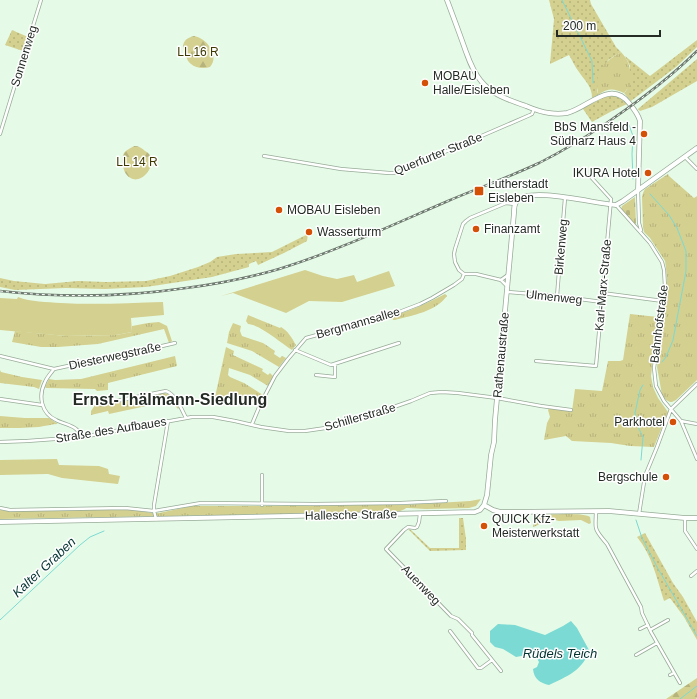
<svg xmlns="http://www.w3.org/2000/svg" width="697" height="699" font-family="Arial,sans-serif">
<defs>
<pattern id="grass-dots" width="8" height="8" patternUnits="userSpaceOnUse"><rect width="8" height="8" fill="#d4d090"/><path d="M2 2h.1M6 6h.1" fill="none" stroke="#b6b37c" stroke-width="1.8" stroke-linecap="round"/></pattern>
<pattern id="forest-firs" width="22" height="20" patternUnits="userSpaceOnUse"><rect width="22" height="20" fill="#d4d090"/><path d="M5 1l3.5 6h-7zM16 11l3.5 6h-7z" fill="#b6b37c"/></pattern>
<pattern id="cemetery-stones" width="16" height="16" patternUnits="userSpaceOnUse"><rect width="16" height="16" fill="#d4d090"/><path d="M2 7V4a2 2 0 0 1 4 0v3zM10 15v-3a2 2 0 0 1 4 0v3z" fill="#b6b37c"/></pattern>
<pattern id="park-tufts" width="24" height="20" patternUnits="userSpaceOnUse"><rect width="24" height="20" fill="#d4d090"/><path d="M3 7l-1-3M5 7V3M7 7l1-3M15 17l-1-3M17 17v-4M19 17l1-3" fill="none" stroke="#b6b37c"/></pattern>
</defs>
<rect width="100%" height="100%" fill="#e6fbe7"/>
<path fill="url(#grass-dots)" d="M549 0H590L591 4 616 47 621 52 608 60 597 90 598 95 592 98C592 86 585 81 579 72 575 67 572 60 569 55L550 64 554 19Z
M12 30 28 37 23 51 5 45Z
M697 40V47L676 67 631 101 624 93 627 90 630 66 625 56 650 76Z
M697 59V81L652 107 640 111 638 109Z
M614 95 620 97 627 104 612 111 592 122 583 109 584 108 606 96Z
M308 234 307 241 284 253 258 265 256 261 249 264V267L212 277 146 287 105 289 66 288 15 290 0 287V278L14 281 45 284 78 281 106 282 146 281 170 276 198 267 210 262 217 257 236 254 272 252Z
M459 518H463L466 539V550L430 551 408 529 411 530 430 548H459Z
M645 533 673 583 683 597 697 622V640L684 617 670 598 664 601C657 579 652 555 637 537Z"/>
<path fill="url(#forest-firs)" d="M194 36C207 38 220 56 210 67 204 69 195 68 191 64 188 62 187 59 186 56 181 46 182 39 194 36Z
M134 146C139 146 142 148 145 151 147 152 151 155 151 158 155 169 137 189 126 174 123 170 121 159 124 153 126 150 131 148 134 146Z
M697 678V698L696 699H666Z"/>
<path fill="url(#cemetery-stones)" d="M635 197 636 225 621 210 622 206Z"/>
<path fill="url(#park-tufts)" d="M621 52C630 61 630 70 632 83L624 93C613 88 608 88 598 95 595 71 601 64 621 52Z
M668 174 669 176 694 198 697 196V380L676 400 672 402H670L666 400 662 395 657 367 662 329 667 281 666 268 665 261 650 238 644 232 643 227 642 197 643 193 645 189Z
M445 294 447 296C435 312 413 315 395 320H393L392 316C410 311 428 303 445 294Z
M630 314 658 317 651 376 653 387 658 398 668 412 654 447 630 446 611 443 572 441 566 436 544 440 547 423 550 417 548 410 549 408 572 411 575 389 602 391 608 361H620L623 360Z
M248 315 280 328 281 327C288 331 292 338 296 345L292 350C281 343 261 325 248 324L246 321Z
M159 322 167 326 172 341 169 343 164 329 98 344 58 347H41L12 342 15 331 66 336 116 335 132 332V326L148 323Z
M233 323 241 326 240 331 242 336 263 343 275 351 274 354 280 358 282 356 286 358 279 367 252 351 227 343 229 332Z
M226 347 234 351 233 355 263 369 262 371 268 375 270 373 273 376 268 386 250 375 229 368 228 375 230 377 244 383 263 395 259 404 249 401 215 397Z
M175 356 177 366 108 383V390L97 391 95 389 46 388 45 387 49 379 55 380 81 379Z
M0 370 1 372 22 377 42 380 39 389 34 387 0 383Z
M162 393C172 393 175 400 179 408L178 409C174 404 171 402 165 402L109 414 108 411 91 415V411L97 402H107L109 404Z
M0 416 25 418H49L58 424C52 424 46 426 39 427 26 428 13 428 0 428Z
M481 499 476 506 469 508 426 509 408 508H406L405 509 398 512 0 519V510L10 511 129 509 152 513H159L192 506H257L363 505H403L470 501Z
M535 515C547 515 581 512 590 517L591 523 589 524 581 520 559 521 555 520 545 521 536 526 533 527Z"/>
<path fill="#d4d090" d="M305 270 323 276 337 279 354 275 357 282 389 271 395 286 342 302 309 301 286 313 233 293 221 296Z
M18 297C31 302 47 302 61 303 95 305 129 303 163 302L164 315 131 318 132 332 116 335 66 336 0 330V298L17 299Z
M57 459 59 465 99 466 108 469 109 474 120 476 118 484 62 478 48 474 0 475V460Z"/>
<path fill="#7bdad3" d="M571 621 577 628 589 650C584 670 566 677 549 685 540 683 534 679 533 669L537 667 539 662 535 655 532 654 516 657 503 649 495 647 490 642V631L498 624 515 625 545 635 563 626Z"/>
<g fill="none" stroke-linecap="round" stroke-linejoin="round">
<path stroke="#7bdad3" stroke-width="1" d="M562 0 592 61 593 83
M629 125 633 136 632 154 633 179
M650 194 669 215 677 228 686 251V271L673 340 666 357 662 362
M641 460 643 437 639 429 635 413 640 390 643 385
M636 520 642 538 657 567 697 636
M0 620 80 545 90 537 104 531
M680 699 697 686"/>
<g stroke="#97ab98" stroke-width="4">
<path id="street" d="M0 134 41 0
M264 156 341 169 389 173H396L530 115 532 114 534 109
M685 157 697 169
M638 190 639 223 641 230
M616 205 650 243 662 262 664 270 665 287 654 368 656 386 664 401 681 421 697 424
M501 280 508 275
M507 286 501 280 476 274H464L459 270 455 262 454 254 455 249 463 224 466 221 470 218 506 203 515 204
M507 292 557 296 602 302
M602 293 663 301
M557 296 565 198
M295 350 331 365 399 343
M0 356 54 369 91 361 128 354 175 343
M536 361 596 366 611 199 590 176
M54 369C51 373 47 377 45 382 38 396 41 413 56 420 61 423 72 425 76 429 79 431 80 434 82 437
M316 375 335 377V364
M0 399 42 405
M108 401 111 402 166 391C176 395 181 408 186 418
M681 421 697 459
M252 424 260 405 275 376 288 359 306 338 394 314 420 304 432 298 454 285 462 279 464 274
M0 442 27 441 82 437 192 417H213L235 421 261 427 289 431H305L339 426 411 401 430 393 442 392 458 393 497 398 541 406 571 410
M262 505V475
M0 508 10 510 125 508 154 511 201 503 315 504 401 503 446 501
M596 512C596 516 595 525 596 528 597 533 603 539 607 544L641 607 642 613 651 632 680 683
M420 514 419 522 417 527 415 528 408 527 404 530 386 549 451 616 458 619 472 633V635L501 671
M639 514 645 476 657 447 671 409 697 384
M685 518V531L697 549
M156 519 154 511V505L168 421
M691 576 697 571
M640 629 648 625
M650 630 668 620
M450 631 478 668H481L492 660
M636 655 657 643
M670 675 674 673"/>
</g>
<g stroke="#97ab98" stroke-width="5.5">
<path id="secondary" d="M447 0C453 16 459 32 465 49 469 60 473 72 481 81 492 95 509 100 526 106 533 109 541 112 549 113 555 114 561 114 567 113 588 108 610 79 629 103 634 109 638 114 640 121L638 190
M484 505 493 510 500 512 609 511 685 518H697
M0 522 434 513 475 512 480 510 484 505 487 495 491 455 494 442 495 420 514 213C514 208 514 204 517 201 529 186 596 204 616 205L623 201 697 148"/>
</g>
<use href="#street" stroke="#fff" stroke-width="2.5"/>
<use href="#secondary" stroke="#fff" stroke-width="4"/>
<g stroke="#6d7a6e" stroke-width="2.5">
<path id="rail" d="M0 291C62 298 124 297 186 288 217 284 248 278 279 269 337 251 392 225 448 201 479 188 509 177 539 163 563 151 586 137 608 122 639 101 670 78 697 51"/>
</g>
<use href="#rail" stroke="#fff" stroke-width="1" stroke-dasharray="3" stroke-linecap="butt"/>
</g>
<g fill="#d45006" stroke="#fff" stroke-width="1.5">
<circle cx="425" cy="83" r="4"/>
<circle cx="644" cy="134" r="4"/>
<circle cx="648" cy="173" r="4"/>
<rect x="474" y="186" width="10" height="10" rx="2"/>
<circle cx="279" cy="210" r="4"/>
<circle cx="476" cy="229" r="4"/>
<circle cx="309" cy="232" r="4"/>
<circle cx="673" cy="422" r="4"/>
<circle cx="666" cy="477" r="4"/>
<circle cx="484" cy="526" r="4"/>
</g>
<g text-anchor="middle" dominant-baseline="central" stroke-width="3" stroke-linejoin="round" paint-order="stroke">
<g font-size="12" fill="#3d3900" stroke="#fff">
<text x="198" y="52">LL 16 R</text>
<text x="137" y="162">LL 14 R</text>
</g>
<g font-size="12" fill="#232b24" stroke="#fff">
<text transform="translate(24 56) rotate(-73)">Sonnenweg</text>
<text transform="translate(438 154) rotate(-22)">Querfurter Straße</text>
<text transform="translate(561 247) rotate(-85)">Birkenweg</text>
<text transform="translate(603 285) rotate(-85)">Karl-Marx-Straße</text>
<text transform="translate(554 297) rotate(6)">Ulmenweg</text>
<text transform="translate(358 323) rotate(-16)">Bergmannsallee</text>
<text transform="translate(659 324) rotate(-83)">Bahnhofstraße</text>
<text transform="translate(501 355) rotate(-85)">Rathenaustraße</text>
<text transform="translate(115 356) rotate(-12)">Diesterwegstraße</text>
<text transform="translate(360 417) rotate(-16)">Schillerstraße</text>
<text transform="translate(111 430) rotate(-9)">Straße des Aufbaues</text>
<text transform="translate(351 515) rotate(-1)">Hallesche Straße</text>
<text transform="translate(421 585) rotate(46)">Auenweg</text>
</g>
<g font-size="12" fill="#232b24" stroke="#fff" text-anchor="start">
<text x="433" y="76">MOBAU<tspan x="433" dy="14">Halle/Eisleben</tspan></text>
<text x="636" y="127" text-anchor="end">BbS Mansfeld -<tspan x="636" dy="14">Südharz Haus 4</tspan></text>
<text x="640" y="173" text-anchor="end">IKURA Hotel</text>
<text x="488" y="184">Lutherstadt<tspan x="488" dy="14">Eisleben</tspan></text>
<text x="287" y="210">MOBAU Eisleben</text>
<text x="484" y="229">Finanzamt</text>
<text x="317" y="232">Wasserturm</text>
<text x="665" y="422" text-anchor="end">Parkhotel</text>
<text x="658" y="477" text-anchor="end">Bergschule</text>
<text x="492" y="519">QUICK Kfz-<tspan x="492" dy="14">Meisterwerkstatt</tspan></text>
</g>
<g font-size="13" font-style="italic" fill="#033331" stroke="#fff">
<text transform="translate(44 567) rotate(-43)">Kalter Graben</text>
<text x="560" y="653">Rüdels Teich</text>
</g>
<g font-size="16" font-weight="bold" fill="#232b24" stroke="#fff">
<text x="170" y="399">Ernst-Thälmann-Siedlung</text>
</g>
</g>
<path d="M557 30v6h103v-6" fill="none" stroke="#232b24" stroke-width="2"/>
<text x="563" y="30" font-size="12" fill="#232b24" stroke="#ffffff" stroke-width="3" paint-order="stroke">200 m</text>
</svg>
